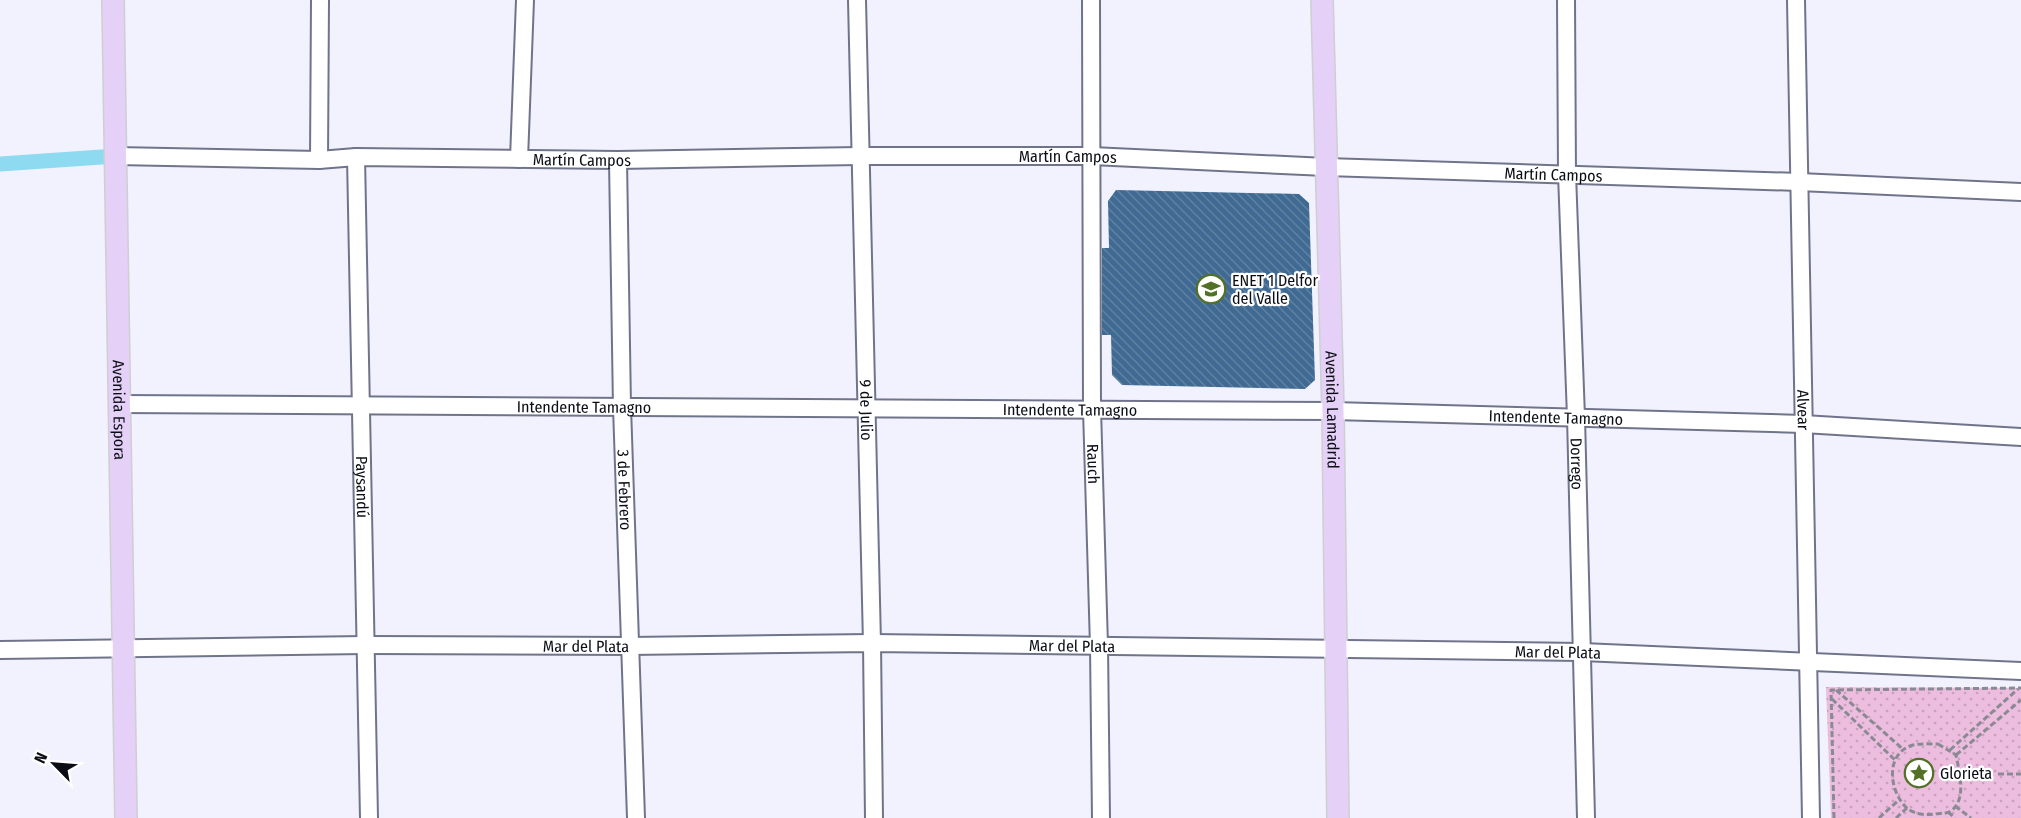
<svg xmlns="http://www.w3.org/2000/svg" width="2021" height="818" font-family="'Fira Sans Condensed',sans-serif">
<defs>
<pattern id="park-dots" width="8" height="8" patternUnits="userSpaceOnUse" patternTransform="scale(1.5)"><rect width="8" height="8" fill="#ecbdde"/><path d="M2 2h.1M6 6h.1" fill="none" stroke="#c9a1be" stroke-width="1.8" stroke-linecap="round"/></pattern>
<pattern id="building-back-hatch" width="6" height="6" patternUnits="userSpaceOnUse" patternTransform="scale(1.5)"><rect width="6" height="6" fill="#3e6a93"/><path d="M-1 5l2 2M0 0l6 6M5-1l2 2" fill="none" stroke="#62819e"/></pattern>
</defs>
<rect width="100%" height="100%" fill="#f1f2fd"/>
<path fill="url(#park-dots)" d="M1826 687 2021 688V818H1831Z"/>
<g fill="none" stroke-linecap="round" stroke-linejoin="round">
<path stroke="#8edaf1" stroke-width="15" d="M0 164 116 156"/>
</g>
<path fill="url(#building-back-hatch)" d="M1116 190 1299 194 1309 203 1315 380 1305 389 1122 385 1112 375 1111 335H1102V248H1109L1108 201Z"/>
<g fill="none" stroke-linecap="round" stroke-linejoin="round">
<g stroke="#70748b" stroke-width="20">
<g id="minor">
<path id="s1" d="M857 0 872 643 874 818"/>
<path id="s2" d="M1091 0 1092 409 1099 646 1101 818"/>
<path id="s3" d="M1566 0 1567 174 1576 417 1586 818"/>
<path id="s4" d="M1796 0 1811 818"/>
<path id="s5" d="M116 156 319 160 356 157 618 160 860 156H1092L1326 167 1799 182 2021 192"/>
<path id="s6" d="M356 157 369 818"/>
<path d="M519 159 525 0"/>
<path d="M319 160 320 0"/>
<path id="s7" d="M618 160 622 407 636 818"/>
<path id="s8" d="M119 404 1333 411 1803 424 2021 437"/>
<path id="s9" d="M0 650 365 645 630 646 872 643 1582 652 2021 671"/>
</g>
</g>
<g stroke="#cecfd0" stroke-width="24">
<g id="major">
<path id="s10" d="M113 0 126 818"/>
<path id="s11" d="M1322 0 1333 411 1338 818"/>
</g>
</g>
<path stroke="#898a94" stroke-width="3" stroke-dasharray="6 3" stroke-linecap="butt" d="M1836 690 1904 750
M1832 699 1895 760
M1938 744 1956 755C1959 771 1968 802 1949 812 1945 814 1939 813 1935 814 1926 815 1916 815 1908 809 1890 794 1884 756 1910 746 1918 743 1930 744 1938 744Z
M1950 750 2018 689
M1956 755 2021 700
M1998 774H2021
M1955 806 1971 818
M1948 812 1955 818
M1834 818 1831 690 2021 688
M1879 818 1900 799
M1896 818 1907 808"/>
<use href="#minor" stroke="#fff" stroke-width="16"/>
<use href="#major" stroke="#e5d0f7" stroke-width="21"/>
</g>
<defs>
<g id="school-ring" transform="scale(1.5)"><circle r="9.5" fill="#fff" stroke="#527126" stroke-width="1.5"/><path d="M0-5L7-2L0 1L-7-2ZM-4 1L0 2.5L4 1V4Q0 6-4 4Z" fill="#527126"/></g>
<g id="sight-ring" transform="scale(1.5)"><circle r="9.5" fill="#fff" stroke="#527126" stroke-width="1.5"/><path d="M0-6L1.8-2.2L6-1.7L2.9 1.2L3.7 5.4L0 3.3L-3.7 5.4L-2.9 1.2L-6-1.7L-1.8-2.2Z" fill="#527126"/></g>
</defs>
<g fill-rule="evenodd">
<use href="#school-ring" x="1211" y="289"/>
<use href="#sight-ring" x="1919" y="773"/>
</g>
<g text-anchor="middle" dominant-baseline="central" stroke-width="4.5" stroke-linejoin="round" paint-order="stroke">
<g font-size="16" fill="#0c0e16" stroke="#fff">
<text stroke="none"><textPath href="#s5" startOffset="952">Martín Campos</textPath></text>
<text stroke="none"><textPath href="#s5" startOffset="466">Martín Campos</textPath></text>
<text stroke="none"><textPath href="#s5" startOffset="1438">Martín Campos</textPath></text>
<text stroke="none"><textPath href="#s8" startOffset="465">Intendente Tamagno</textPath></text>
<text stroke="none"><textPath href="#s10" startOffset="410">Avenida Espora</textPath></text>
<text stroke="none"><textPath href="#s1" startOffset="410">9 de Julio</textPath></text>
<text stroke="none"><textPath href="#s8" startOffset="951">Intendente Tamagno</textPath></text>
<text stroke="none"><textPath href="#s11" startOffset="410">Avenida Lamadrid</textPath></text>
<text stroke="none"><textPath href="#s4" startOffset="410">Alvear</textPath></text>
<text stroke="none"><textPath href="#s8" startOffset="1437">Intendente Tamagno</textPath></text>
<text stroke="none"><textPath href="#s2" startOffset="464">Rauch</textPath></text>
<text stroke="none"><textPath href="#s3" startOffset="464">Dorrego</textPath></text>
<text stroke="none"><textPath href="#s6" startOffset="330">Paysandú</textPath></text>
<text stroke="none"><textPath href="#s7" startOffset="330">3 de Febrero</textPath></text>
<text stroke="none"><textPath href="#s9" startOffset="586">Mar del Plata</textPath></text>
<text stroke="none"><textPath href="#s9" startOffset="1072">Mar del Plata</textPath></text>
<text stroke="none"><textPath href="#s9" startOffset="1558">Mar del Plata</textPath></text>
</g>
<g font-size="16" fill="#0c0e16" stroke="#fff" text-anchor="start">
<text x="1232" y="280">ENET 1 Delfor<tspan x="1232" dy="18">del Valle</tspan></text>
<text x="1940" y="773">Glorieta</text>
</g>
</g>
<g transform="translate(54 764) rotate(295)" stroke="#ffffff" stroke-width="4.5" paint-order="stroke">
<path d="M0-4.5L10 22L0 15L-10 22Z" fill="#0c0e16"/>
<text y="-9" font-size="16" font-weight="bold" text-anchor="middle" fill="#0c0e16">N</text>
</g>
</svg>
